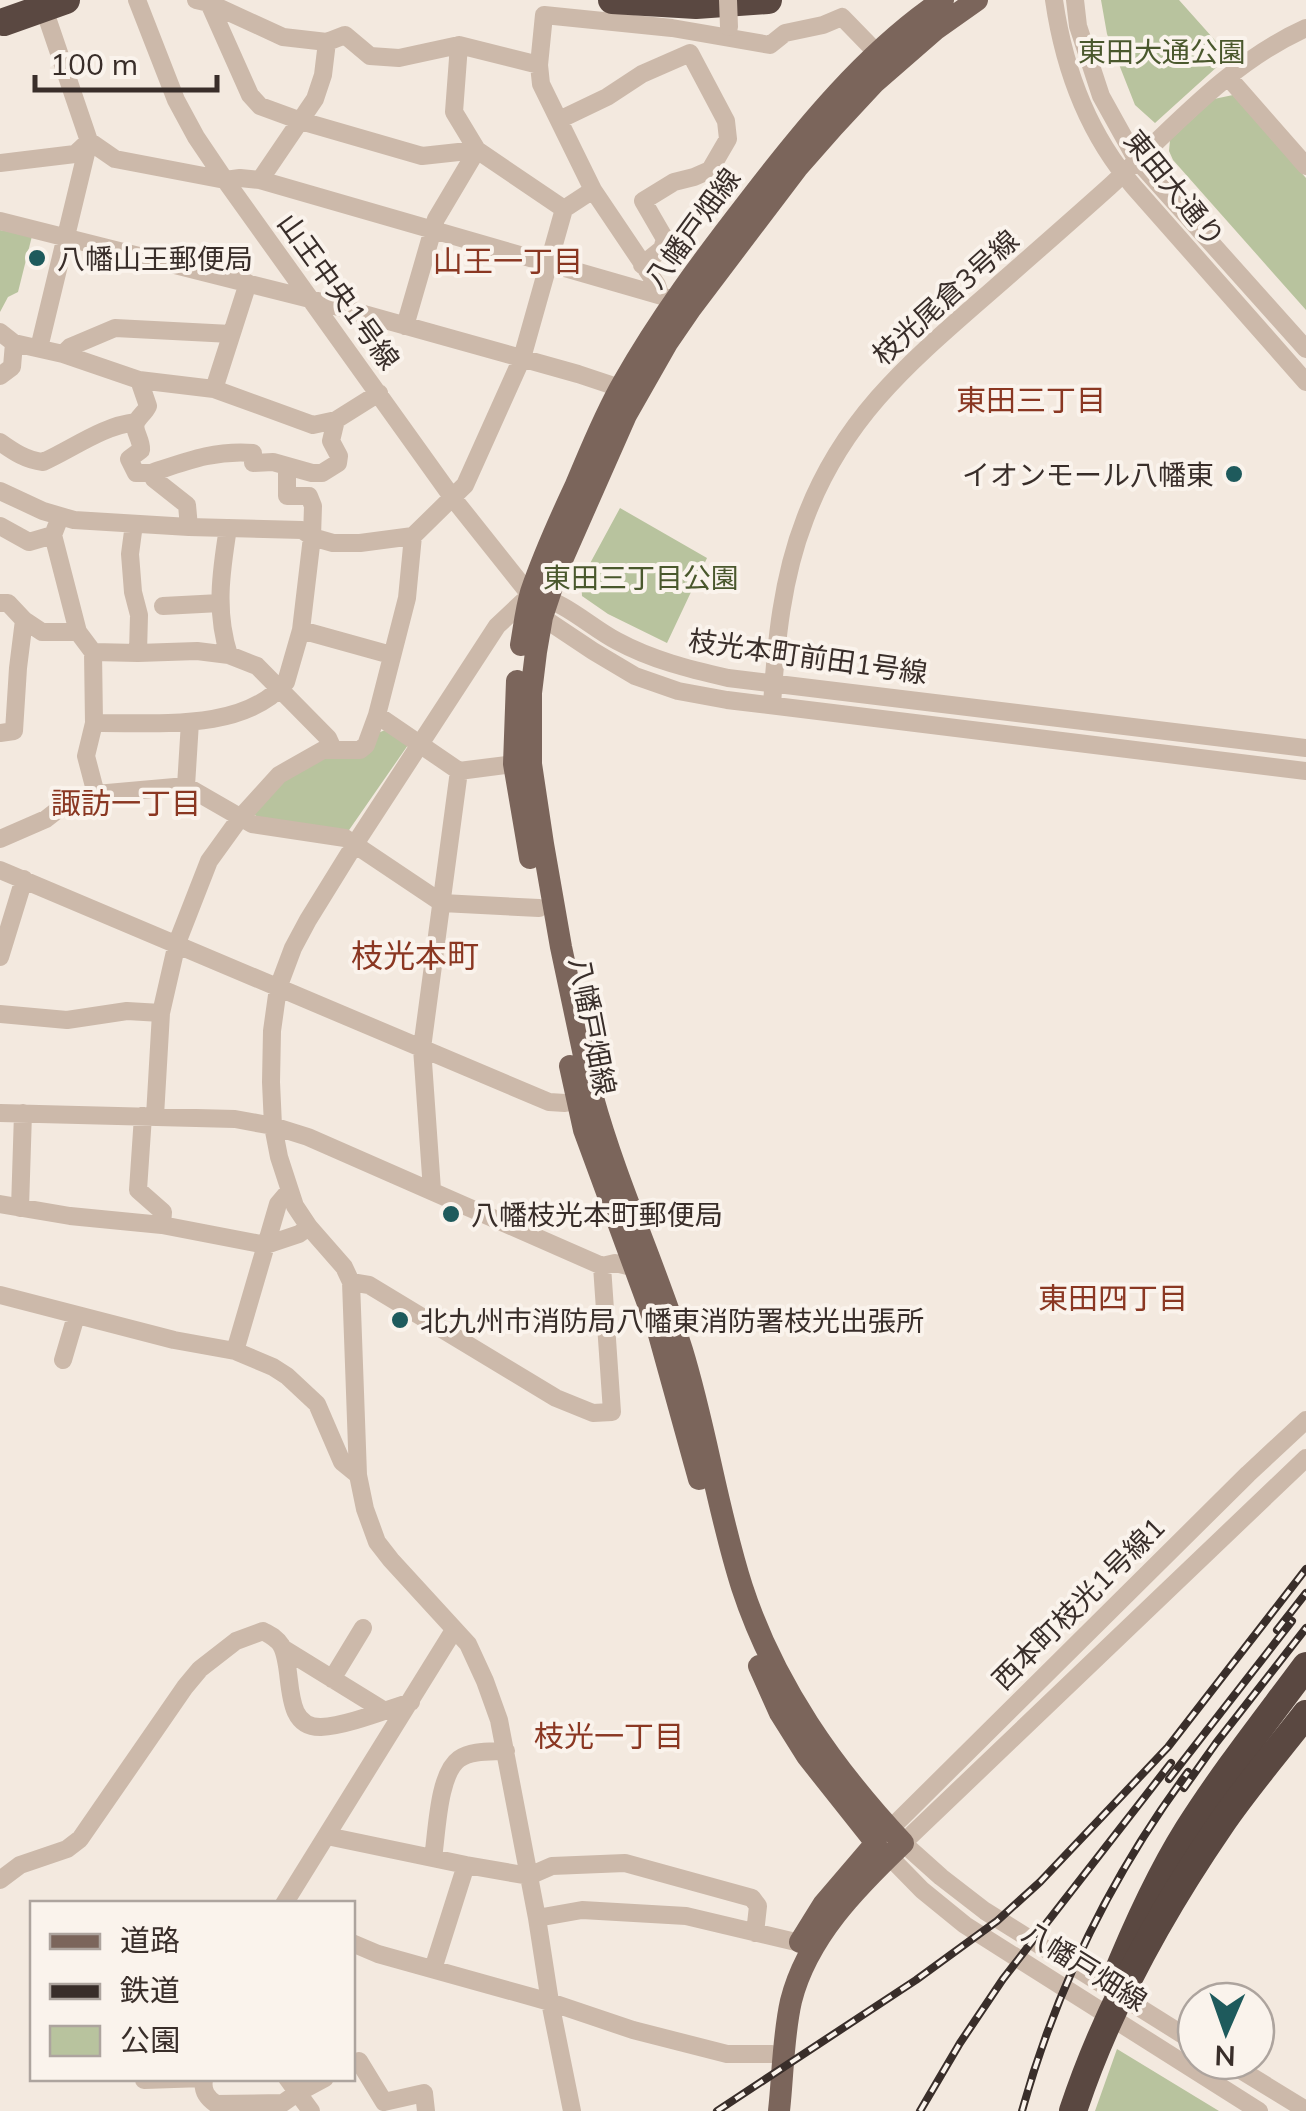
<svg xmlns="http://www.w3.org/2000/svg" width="1306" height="2111" font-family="Mulish,'Noto Sans JP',sans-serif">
<rect width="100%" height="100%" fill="#f3e9df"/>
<path fill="#b8c39e" d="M1101 0H1179L1229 56 1155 123 1135 105 1107 34Z
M1233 95 1306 178V310L1173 160 1169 151 1170 140 1214 99Z
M0 230 32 236 18 292 8 297 0 312Z
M620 508 707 558 667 643 608 614 582 596 581 580Z
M385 730 408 745 347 833 261 820 255 815V810L279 782 315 760Z
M1117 2049 1219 2111H1095Z"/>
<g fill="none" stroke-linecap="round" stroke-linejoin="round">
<path stroke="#ccb9aa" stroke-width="18" d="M137 0 176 100 196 137 225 180 452 497 530 595 542 617 593 651 635 676 678 691 727 700 1306 771
M196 0 209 3 283 37 327 42
M1054 0C1064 69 1088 134 1134 187L1306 382
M1075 0 1078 26 1101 96 1136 159 1306 349
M209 3 250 95 260 106 301 121 422 156 477 150 564 209
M539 65 544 15 672 28 770 45 785 33 823 25 842 17 878 54
M1228 77 1306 166
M559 120 607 97 642 74 690 53 726 121 728 139 710 170 694 177 674 182 643 201 665 239 662 249 642 265
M89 141 115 159 225 180 240 178 260 180 669 298
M0 163 75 154 89 141
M260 180 315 99 323 75 327 42 345 35 370 56 399 58 459 45 539 65 541 84 593 190 657 285 660 294
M0 221 310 299 578 374 632 392
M405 326 436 219 477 150 454 112 459 45
M0 332 14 343 63 354 139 380 214 389 313 425 336 420 379 393
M39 348 89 141 41 0
M63 354 70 347 115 328 231 334
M0 376 12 367 14 343
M139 380 148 406C145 413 138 417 136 423 133 431 142 440 141 450L129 459 136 473H151L154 479 187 505 189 527
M214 389 248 283
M0 442C14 452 26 460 43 462 74 448 102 426 136 422
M151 473C187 461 214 450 253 453V463L273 462 312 473H322L338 463 339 456 331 441 336 420
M0 491 43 511 74 520 189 527 302 530 312 537 333 543H360L413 536 465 485 522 358 564 209 593 190
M60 517 53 535 78 632 93 652 94 723 86 756 96 794
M134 524 130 554 133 592 139 615 138 653
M0 526 29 542 53 535
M228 528C221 572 215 612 229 655
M530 595 497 626 355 844 308 920 293 948 278 988 272 1031 271 1082 273 1126 279 1157 295 1206 309 1227 344 1267 351 1282 358 1475 365 1509 377 1542 391 1560 468 1644 485 1681 499 1720 537 1918 550 2002 572 2111
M535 596C565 601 590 627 617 641 652 660 689 669 728 678L1306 748
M0 603H8L24 620 42 632H78
M163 606 220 603
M301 630 391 655
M93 652 138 653 197 651 229 655 257 666 328 738 333 749
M772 705C776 642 782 578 805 519 843 417 911 361 990 292 1030 257 1070 222 1109 187 1171 130 1228 63 1306 28
M377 715 459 771 422 1048 432 1190
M94 723C154 722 243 733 286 682L301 630 312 537 313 506 309 496H287V468
M0 733 14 731 18 668 24 620
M459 771 514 764
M186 786 190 722
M0 839 46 819 73 798 96 794 186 786 252 824 345 838 442 903 539 908
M0 870 549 1102 565 1103 587 1099
M0 957 24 879
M0 1014 67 1020 127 1011 161 1013
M0 1113 235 1119 273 1126 308 1137 602 1266 615 1263 636 1268
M143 1116 138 1190 163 1212 162 1225
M155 1116 161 1013 177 943 209 861 240 818 279 775 323 750H360L366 745 377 715 407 598 413 536
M0 1204 70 1216 162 1225 266 1245 299 1234 309 1227
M20 1208 23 1113
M351 1282 369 1285 556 1398 593 1413 612 1412 602 1266
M0 1295 174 1340 235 1351 273 1367 287 1376 317 1404 342 1462 358 1475
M235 1351 278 1204 289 1191
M63 1360 76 1316
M284 1649 383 1710
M332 1679 363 1628
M327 1836 466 1865 529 1876 552 1866 625 1863 752 1898 758 1906 755 1933
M433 1858C437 1833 438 1774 459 1759 472 1750 491 1752 506 1751
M0 1880 20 1865 67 1849 80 1839 185 1687 200 1669 236 1641 263 1631C270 1635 277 1638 281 1645 295 1668 280 1728 321 1727 346 1726 386 1710 411 1702
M284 1904 454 1630
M537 1918 582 1910 686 1916 800 1943
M352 1943 378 1954 550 2002 633 2030 727 2054H772
M433 1969 466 1865
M1196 2043 985 1911 941 1877 903 1843 1306 1458
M1226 2061 1306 2110
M352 2064 359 2061 384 2102 424 2093 426 2111
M287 2078 311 2111
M144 2080 204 2078
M204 2080C202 2091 207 2098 216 2104L283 2103 297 2093 325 2078
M1259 2111 965 1925 922 1890 876 1843 1248 1474 1306 1420"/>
<path stroke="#7b655b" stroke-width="22" d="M521 645C524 628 526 609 531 592 543 557 559 521 575 487 590 452 604 416 623 383 659 319 703 260 748 202 803 130 867 51 943 0
M517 681 514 764 530 858
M570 1066 584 1130 658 1331 699 1479
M759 1666 780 1713 807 1756 876 1843 823 1905 800 1942
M779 2111C783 2075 783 2036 791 2001 807 1937 857 1887 903 1843 833 1768 774 1685 742 1587 717 1509 706 1428 682 1350 655 1265 617 1184 593 1098L561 947 543 844 531 764V693L536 652 542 617 558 569 626 415 667 343 691 308 797 168 834 126 874 83 936 29 977 0"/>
<path stroke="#5a4841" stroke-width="28" d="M612 0 696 5 768 0
M1113 1984C1134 1932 1158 1878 1188 1830 1224 1773 1266 1720 1306 1666"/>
<g stroke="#392e2a" stroke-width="8">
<path id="rail" d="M1277 1630 1306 1593
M1169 1779 1292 1621
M1184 1788 1216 1743 1306 1628
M717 2111 916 1980 997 1921 1040 1882 1168 1747 1306 1569
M920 2111 960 2043 1003 1979 1171 1763
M1022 2111C1056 1989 1113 1873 1188 1772"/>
</g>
<use href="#rail" stroke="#faf3ec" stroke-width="4" stroke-dasharray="11" stroke-linecap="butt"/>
<path stroke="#ccb9aa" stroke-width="18" d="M728 0 729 27"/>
<path stroke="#5a4841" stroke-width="28" d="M4 22 66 0
M1073 2111C1107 2008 1160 1913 1221 1824 1247 1786 1278 1750 1306 1714"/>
</g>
<g fill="#1e5a5c" stroke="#faf3ec" stroke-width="4">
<circle cx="37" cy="258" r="10"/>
<circle cx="1234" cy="474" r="10"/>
<circle cx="451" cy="1214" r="10"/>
<circle cx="400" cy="1320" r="10"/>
</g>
<g text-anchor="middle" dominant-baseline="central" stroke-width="8" stroke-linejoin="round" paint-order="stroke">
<g font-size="28" fill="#4a582d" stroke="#faf3ec">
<text x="1162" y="51">東田大通公園</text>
<text x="641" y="577">東田三丁目公園</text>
</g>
<g font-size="28" fill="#392e2a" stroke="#faf3ec">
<text transform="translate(1175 188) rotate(51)">東田大通り</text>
<text transform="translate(692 228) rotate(-54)">八幡戸畑線</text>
<text transform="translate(339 291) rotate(54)">山王中央1号線</text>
<text transform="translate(945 297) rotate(-42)">枝光尾倉3号線</text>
<text transform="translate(808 656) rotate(8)">枝光本町前田1号線</text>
<text transform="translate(593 1026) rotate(79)">八幡戸畑線</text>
<text transform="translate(1078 1603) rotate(-45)">西本町枝光1号線1</text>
<text transform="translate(1085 1966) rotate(32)">八幡戸畑線</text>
</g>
<g font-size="28" fill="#392e2a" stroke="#faf3ec" text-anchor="start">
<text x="57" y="258">八幡山王郵便局</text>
<text x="1214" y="474" text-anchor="end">イオンモール八幡東</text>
<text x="471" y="1214">八幡枝光本町郵便局</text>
<text x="420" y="1320">北九州市消防局八幡東消防署枝光出張所</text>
</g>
<g font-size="30" fill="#8a3722" stroke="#faf3ec">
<text x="508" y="261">山王一丁目</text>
<text x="1031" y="400">東田三丁目</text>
<text x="126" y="803">諏訪一丁目</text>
<text x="1113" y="1298">東田四丁目</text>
<text x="609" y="1736">枝光一丁目</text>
</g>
<g font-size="32" fill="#8a3722" stroke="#faf3ec">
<text x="415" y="955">枝光本町</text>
</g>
</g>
<rect x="30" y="1901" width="325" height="180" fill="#faf3ec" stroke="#ada49e" stroke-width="2.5"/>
<rect x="50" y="1934" width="50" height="15" fill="#7b655b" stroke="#ada49e" stroke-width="2.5"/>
<text x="120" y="1951" font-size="30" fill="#392e2a">道路</text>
<rect x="50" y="1984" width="50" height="15" fill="#392e2a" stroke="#ada49e" stroke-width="2.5"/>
<text x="120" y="2001" font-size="30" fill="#392e2a">鉄道</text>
<rect x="50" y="2026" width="50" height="30" fill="#b8c39e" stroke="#ada49e" stroke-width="2.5"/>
<text x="120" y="2051" font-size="30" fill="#392e2a">公園</text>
<g transform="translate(1226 2031) rotate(182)"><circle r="48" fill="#faf3ec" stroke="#ada49e" stroke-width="2.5"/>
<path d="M0-8L18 38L0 25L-18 38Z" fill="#1e5a5c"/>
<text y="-15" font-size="28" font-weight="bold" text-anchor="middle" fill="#392e2a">N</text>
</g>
<path d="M35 75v15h182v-15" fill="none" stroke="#392e2a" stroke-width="5"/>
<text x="50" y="75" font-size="30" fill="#392e2a" stroke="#faf3ec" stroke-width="8" paint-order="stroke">100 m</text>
</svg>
